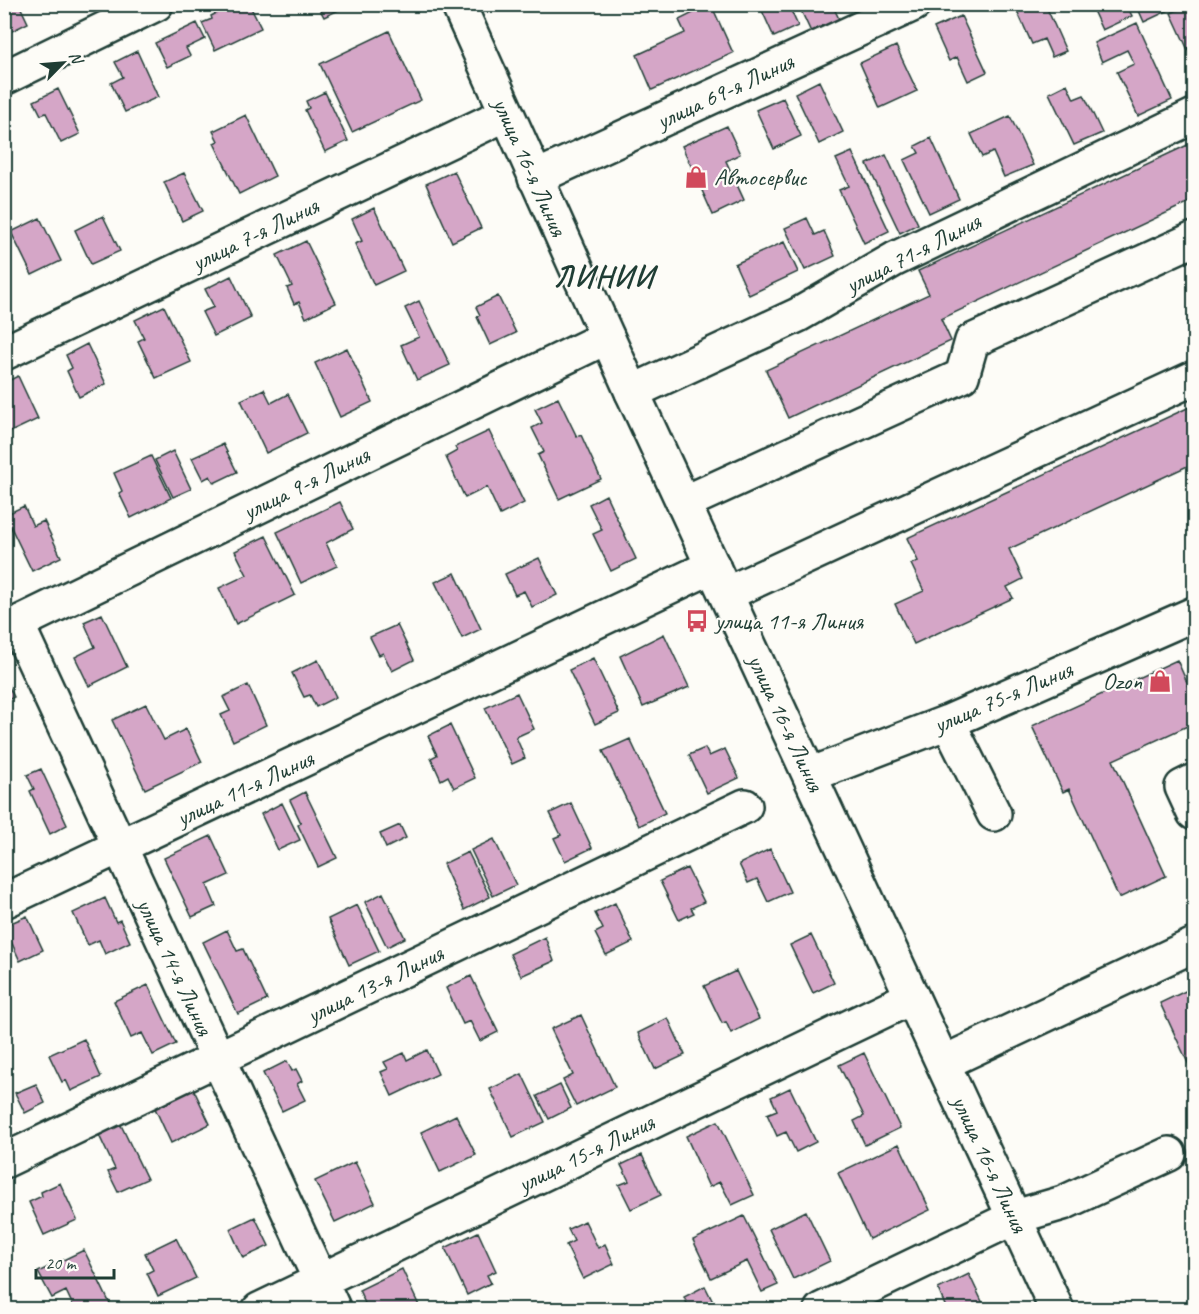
<svg xmlns="http://www.w3.org/2000/svg" width="1199" height="1314" font-family="Caveat,sans-serif">
<rect width="100%" height="100%" fill="#fdfcf7"/>
<filter id="ink" filterUnits="userSpaceOnUse"><feTurbulence type="fractalNoise" baseFrequency=".0167" numOctaves="2"/><feDisplacementMap in="SourceGraphic" scale="12" xChannelSelector="R" yChannelSelector="G"/><feConvolveMatrix kernelMatrix="1 2 1 2 8 2 1 2 1" color-interpolation-filters="sRGB"/></filter>
<g filter="url(#ink)">
<path fill="#d5a6c7" stroke="#1f3d34" stroke-width="1.5" d="M4 4H19L28 23 4 35Z
M235 4H249L261 28 215 50 202 23 212 19 211 16Z
M317 4H351L324 17Z
M711 4 733 53 652 90 637 55 685 33 679 20Z
M759 4H788L798 26 774 37Z
M798 4H832L839 19 811 32Z
M1014 4H1045L1066 51 1052 57 1044 39 1032 44Z
M1090 4H1126L1132 16 1102 30Z
M1136 4H1182L1144 22Z
M1192 4 1194 11V63L1171 13Z
M961 16 987 72 968 81 957 57 949 61 934 28Z
M197 23 205 39 186 48 190 56 167 67 155 43Z
M1137 23 1172 100 1138 116 1117 72 1134 64 1127 50 1102 62 1094 43Z
M389 31 421 100 352 132 320 64Z
M896 46 917 91 880 108 860 63Z
M137 51 158 97 125 112 111 83 123 77 115 62Z
M819 81 843 132 819 144 795 93Z
M1067 84 1074 99 1084 95 1102 133 1074 145 1049 93Z
M58 89 80 134 61 143 46 113 41 115 34 101Z
M325 92 348 141 325 152 305 110 309 108 306 101Z
M783 98 801 136 774 149 756 110Z
M246 115 275 176 239 194 214 143 218 141 213 131Z
M1010 116 1033 165 1004 177 993 152 982 157 971 134Z
M727 126 740 154 726 161 744 200 713 215 682 146Z
M931 138 959 199 929 213 904 160 919 153 915 146Z
M1194 142V200L941 319 951 341 788 418 766 370 929 294 918 271Z
M852 152 889 231 864 243 839 190 849 186 836 159Z
M886 155 918 224 900 233 867 164Z
M454 171 481 228 452 242 426 184Z
M184 173 203 211 182 221 164 182Z
M374 208 404 271 374 285 355 244 362 241 352 219Z
M103 216 120 251 91 264 75 230Z
M40 218 61 261 32 275 11 232Z
M807 218 815 235 824 231 835 256 805 270 785 228Z
M306 241 336 303 306 318 299 302 294 304 287 288 292 286 277 255Z
M784 242 798 272 749 295 735 264Z
M231 276 251 318 214 336 202 312 214 307 205 289Z
M498 296 516 333 490 345 477 317 480 315 476 307Z
M419 301 450 365 417 380 401 345 419 337 405 308Z
M164 306 191 362 156 378 138 341 144 338 135 320Z
M87 344 106 384 79 397 67 371 72 368 66 355Z
M347 348 372 402 340 417 315 363Z
M18 376 38 419 4 435V383Z
M264 389 271 403 288 394 307 433 266 453 241 400Z
M558 398 577 437 581 435 601 479 559 499 538 455 544 452 532 428 542 423 535 409Z
M1194 405V463L1009 549 1023 579 1007 587 1013 598 914 644 895 604 924 591 911 564 918 561 907 538Z
M489 431 524 503 500 515 487 487 465 498 446 457 457 451 455 447Z
M223 444 237 472 214 483 210 476 203 480 192 458Z
M173 451 191 489 173 497 155 460Z
M151 456 171 498 131 518 119 493 122 491 114 473Z
M606 495 636 559 611 571 593 534 602 530 589 504Z
M340 502 353 529 326 543 337 566 301 583 277 532Z
M24 506 33 526 44 521 61 557 32 571 5 515Z
M266 536 295 595 236 624 219 588 247 575 235 551Z
M539 558 557 595 532 607 524 591 515 595 505 574Z
M455 573 481 629 462 638 435 582Z
M102 614 127 667 89 686 75 657 95 647 84 622Z
M397 625 414 660 392 671 383 653 379 655 370 637Z
M664 634 689 687 643 707 620 656Z
M593 658 619 713 595 724 569 670Z
M318 660 336 697 316 707 310 695 304 697 292 673Z
M1177 660 1194 698V723L1113 760 1166 876 1119 898 1069 789 1063 792 1032 726Z
M4 677 14 697 4 702Z
M248 685 266 725 233 741 221 715 230 711 223 697Z
M517 693 534 729 516 737 525 758 512 764 485 708Z
M146 704 164 740 186 729 202 762 145 789 112 720Z
M450 725 475 778 454 788 448 776 441 780 431 758 437 755 428 736Z
M630 739 665 813 639 826 603 751Z
M705 748 709 756 725 749 739 778 707 793 689 755Z
M41 769 67 825 50 834 30 791 34 789 27 775Z
M305 792 337 858 318 867 298 825 301 823 290 800Z
M282 803 300 840 278 850 261 814Z
M571 803 592 848 565 861 554 838 561 835 550 813Z
M400 825 406 838 386 848 380 834Z
M211 836 229 875 207 885 216 906 192 917 164 858Z
M494 839 516 885 493 896 471 850Z
M770 849 790 892 768 902 757 879 748 883 739 864Z
M468 852 490 897 464 910 443 864Z
M687 868 704 902 691 908 694 913 679 920 660 881Z
M383 893 405 938 387 947 365 902Z
M105 898 116 922 120 920 130 942 105 954 99 940 88 945 73 913Z
M615 903 633 942 606 955 595 933 603 929 595 913Z
M357 905 379 951 349 965 328 919Z
M27 916 43 950 20 961 4 926Z
M227 930 237 951 243 949 267 1000 238 1014 203 942Z
M811 935 834 983 813 993 790 945Z
M545 937 554 961 521 976 510 954Z
M736 971 759 1019 731 1033 726 1022 722 1023 704 986Z
M471 976 498 1032 480 1041 470 1021 463 1024 446 988Z
M148 985 176 1044 153 1055 142 1033 131 1038 114 1001Z
M1194 987V1076L1160 1003Z
M581 1015 615 1087 576 1106 563 1080 573 1075 551 1029Z
M668 1018 685 1055 655 1069 638 1033Z
M84 1039 101 1077 71 1091 66 1080 62 1082 49 1055Z
M427 1050 438 1074 392 1096 381 1072 388 1069 384 1062 404 1053 407 1060Z
M864 1053 900 1128 865 1145 854 1121 864 1116 839 1065Z
M287 1061 292 1071 296 1069 302 1081 297 1084 305 1100 282 1111 263 1073Z
M522 1074 545 1122 513 1137 490 1089Z
M36 1084 45 1103 25 1113 15 1093Z
M560 1085 571 1108 549 1119 537 1096Z
M193 1088 210 1124 171 1143 154 1106Z
M790 1088 816 1142 796 1152 786 1132 777 1136 767 1114 777 1110 771 1097Z
M456 1115 476 1155 440 1172 421 1132Z
M718 1121 754 1195 732 1205 720 1182 709 1187 686 1136Z
M120 1123 147 1179 118 1192 108 1172 115 1169 98 1133Z
M899 1144 930 1210 869 1239 838 1173Z
M642 1155 661 1195 631 1209 619 1185 629 1181 621 1165Z
M355 1162 375 1203 335 1222 315 1181Z
M60 1183 77 1220 44 1235 29 1202 42 1196 41 1192Z
M806 1211 830 1261 793 1279 769 1229Z
M744 1216 778 1285 762 1292 747 1261 711 1278 693 1240Z
M255 1217 269 1246 243 1258 230 1229Z
M585 1221 598 1248 605 1244 614 1264 583 1279 566 1245 574 1241 568 1229Z
M478 1232 496 1271 487 1275 491 1283 467 1295 445 1248Z
M176 1238 196 1278 158 1296 147 1273 153 1270 145 1253Z
M84 1250 111 1306 103 1310H75L66 1291 52 1298 38 1272Z
M402 1269 421 1310H368L359 1290Z
M969 1274 986 1310H947L938 1289Z
M705 1286 717 1310H690L684 1297Z"/>
<g fill="none" stroke-linecap="round" stroke-linejoin="round">
<g stroke="#1f3d34" stroke-width="38">
<path id="minor" d="M4 78 156 4
M535 178 914 4
M4 353 506 114
M632 392 798 315 895 259 1194 116
M684 503 962 376 972 341 1194 239
M726 594 1194 378
M17 624 334 1310
M4 630 607 337
M948 722 994 814
M810 775 948 722 1194 614
M1194 781 1182 787 1194 813
M4 901 713 566
M943 1063 1194 945
M4 1161 745 806
M259 1310 912 997
M821 1310 1015 1217 1063 1203 1169 1154"/>
</g>
<g stroke="#1f3d34" stroke-width="38">
<path id="major" d="M458 4 632 392 1057 1310"/>
</g>
<use href="#minor" stroke="#fdfcf7" stroke-width="33"/>
<use href="#major" stroke="#fdfcf7" stroke-width="33"/>
</g>
</g>
<defs>
<g id="shop-bare" transform="scale(1.8)"><path d="M-5-2.5h2.3a2.7 3.5 0 0 1 5.4 0H5L5.5 6h-11ZM-1.5-2.5h3a1.5 2.3 0 0 0-3 0Z" fill="#d1495b" stroke="#fdfcf7" stroke-width="2.5" paint-order="stroke"/></g>
<g id="bus-bare" transform="scale(1.8)"><path d="M-5-6H5V4H4V6H2V4H-2V6H-4V4H-5ZM-3.5-4V0h7V-4ZM-3.5 1.2v1.5H-2V1.2ZM2 1.2v1.5H3.5V1.2Z" fill="#d1495b" stroke="#fdfcf7" stroke-width="2.5" paint-order="stroke"/></g>
</defs>
<g fill-rule="evenodd">
<use href="#shop-bare" x="696" y="177"/>
<use href="#bus-bare" x="697" y="621"/>
<use href="#shop-bare" x="1160" y="681"/>
</g>
<g text-anchor="middle" dominant-baseline="central" stroke-width="4.5" stroke-linejoin="round" paint-order="stroke">
<g font-size="24" fill="#1f3d34" stroke="#fdfcf7">
<text transform="translate(725 91) rotate(-25)">улица 69-я Линия</text>
<text transform="translate(530 167) rotate(66)">улица 16-я Линия</text>
<text transform="translate(255 234) rotate(-26)">улица 7-я Линия</text>
<text transform="translate(913 253) rotate(-27)">улица 71-я Линия</text>
<text transform="translate(306 483) rotate(-26)">улица 9-я Линия</text>
<text transform="translate(1003 697) rotate(-23)">улица 75-я Линия</text>
<text transform="translate(786 723) rotate(65)">улица 16-я Линия</text>
<text transform="translate(245 788) rotate(-25)">улица 11-я Линия</text>
<text transform="translate(175 967) rotate(65)">улица 14-я Линия</text>
<text transform="translate(375 984) rotate(-26)">улица 13-я Линия</text>
<text transform="translate(586 1153) rotate(-26)">улица 15-я Линия</text>
<text transform="translate(990 1164) rotate(65)">улица 16-я Линия</text>
</g>
<g font-size="24" fill="#1f3d34" stroke="#fdfcf7" text-anchor="start">
<text x="714" y="177">Автосервис</text>
<text x="715" y="621">улица 11-я Линия</text>
<text x="1142" y="681" text-anchor="end">Ozon</text>
</g>
<g font-size="30" font-weight="bold" letter-spacing="1.5" fill="#1f3d34" stroke="#fdfcf7">
<text x="604" y="276">ЛИНИИ</text>
</g>
</g>
<rect width="1199" height="1314" fill="none" stroke="#fdfcf7" stroke-width="24"/>
<rect x="12" y="12" width="1175" height="1290" fill="none" stroke="#1f3d34" stroke-width="2" filter="url(#ink)"/>
<g transform="translate(63 63) rotate(65)" stroke="#fdfcf7" stroke-width="4.5" paint-order="stroke">
<path d="M0-4.5L10 22L0 15L-10 22Z" fill="#1f3d34"/>
<text y="-9" font-size="16" font-weight="bold" text-anchor="middle" fill="#1f3d34">N</text>
</g>
<path d="M36 1269v9h78v-9" fill="none" stroke="#1f3d34" stroke-width="3"/>
<text x="45" y="1269" font-size="18" fill="#1f3d34" stroke="#fdfcf7" stroke-width="4.5" paint-order="stroke">20 m</text>
</svg>
